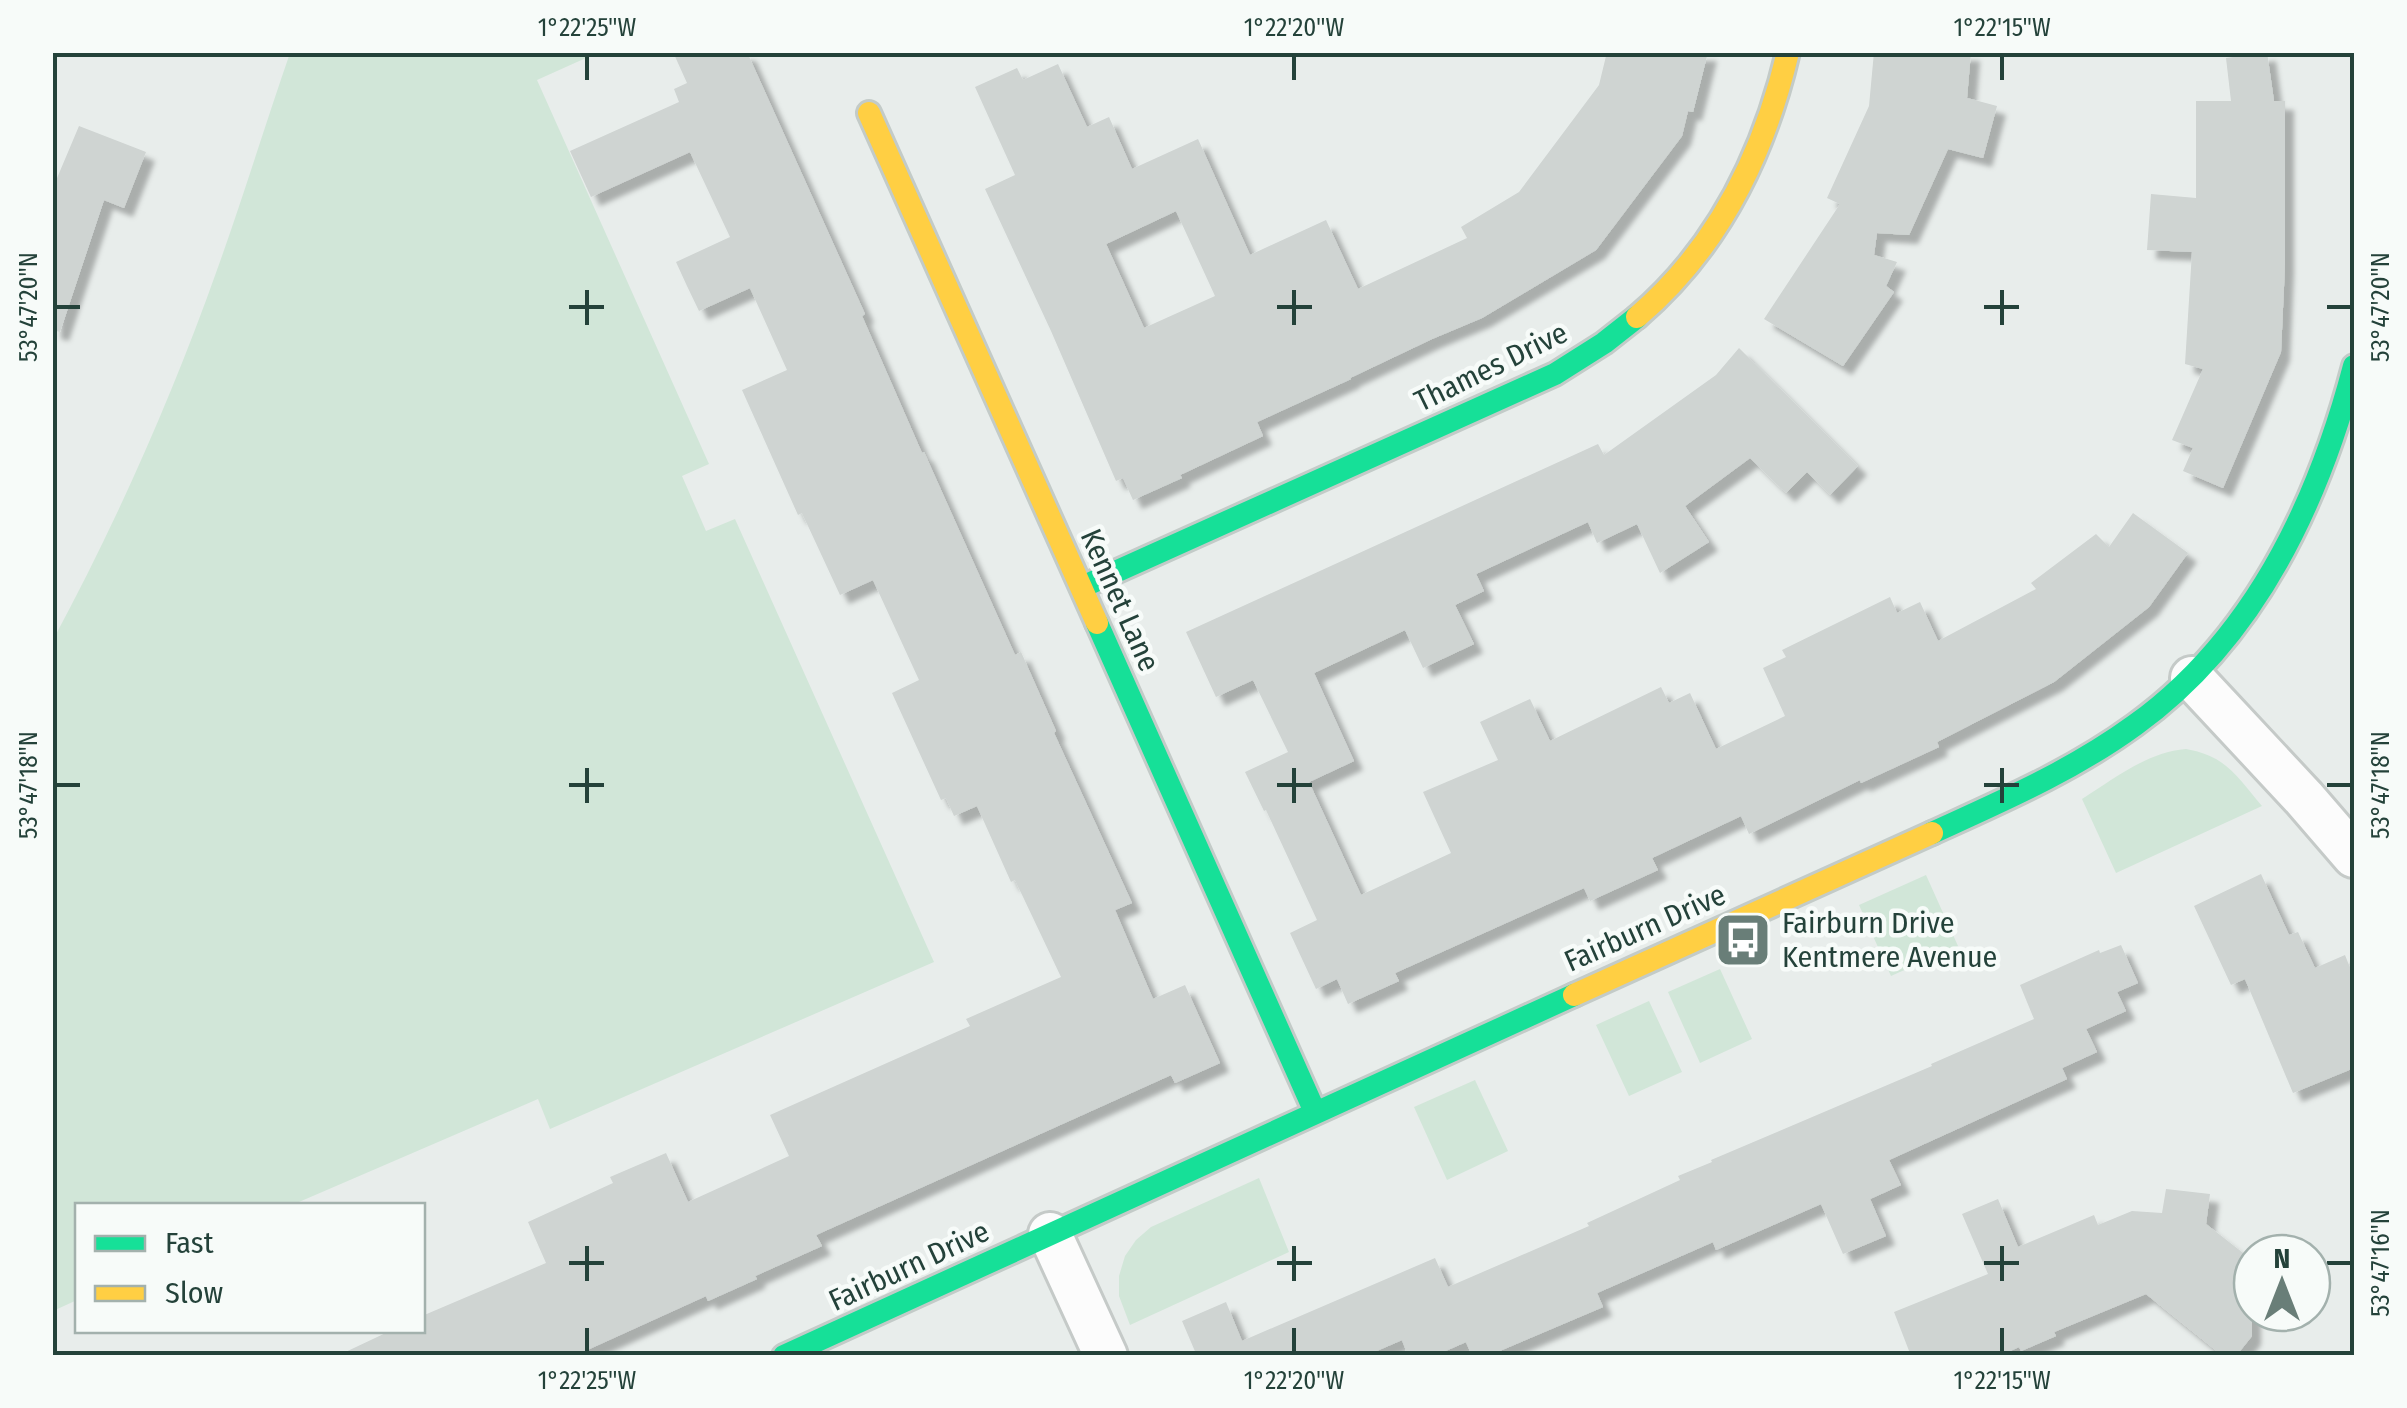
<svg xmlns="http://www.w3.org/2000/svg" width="2407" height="1408" font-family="'Fira Sans Condensed',sans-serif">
<defs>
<filter id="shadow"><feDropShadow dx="9" dy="9" stdDeviation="2.5" flood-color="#0004"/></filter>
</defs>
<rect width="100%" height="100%" fill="#e8edeb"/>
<path fill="#d1e6d8" d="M290 53H597L537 80 709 464 682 476 706 531 735 519 934 962 550 1129 538 1099 292 1205 78 1206 77 1300 53 1311V640C117 521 172 397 217 270 243 198 265 125 290 53Z
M2186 749C2227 756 2237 777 2262 806L2116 873 2082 799C2114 779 2147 752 2186 749Z
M1926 875 1958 946 1891 976 1859 905Z
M1720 969 1752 1039 1700 1063 1668 992Z
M1649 1001 1682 1072 1629 1096 1596 1025Z
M1475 1080 1508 1151 1447 1180 1414 1107Z
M1259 1178 1289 1252 1130 1325 1119 1296V1276L1125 1256 1136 1240 1151 1227Z"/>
<path fill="#cfd4d2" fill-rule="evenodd" filter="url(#shadow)" d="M673 52H747L865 314 862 316 922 453 924 452 1015 655 1021 652 1056 731 1054 733 1132 903 1115 910 1153 999 1185 985 1220 1063 1175 1083 1171 1075 816 1235 822 1246 755 1276 757 1279 708 1301 706 1296 574 1356H337L392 1330H422V1316L546 1263 528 1222 613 1183 610 1177 666 1153 688 1202 789 1156 770 1115 970 1026 966 1019 1061 977 1015 880 1011 882 977 806 954 816 946 798 941 800 892 693 919 680 873 580 840 595 802 513 798 515 742 390 787 370 750 288 699 311 687 286 676 262 730 237 690 152 591 197 570 151 679 102 674 89 687 83Z
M1607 52H1708L1693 112 1688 111 1682 136 1596 250 1482 318 1432 339 1350 378 1351 379 1257 422 1263 436 1180 475 1182 478 1133 500 1123 478 1116 481 1051 331 985 189 1015 175 975 87 1017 68 1023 80 1058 64 1087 127 1109 117 1132 169 1198 139 1250 255 1326 220 1358 289 1467 238 1461 227 1519 192 1599 85ZM1176 211 1215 296 1144 328 1106 244Z
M1874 52H1971L1967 98 1997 106 1983 158 1948 149 1909 235 1877 233 1874 255 1897 262 1886 286 1894 292 1843 366 1764 319 1840 204 1827 198 1869 106Z
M2267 52 2274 101H2285V265L2281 352 2223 488 2183 471 2193 448 2172 440 2203 369 2185 364 2192 252 2147 250 2151 194 2196 198V101H2231L2226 58Z
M79 126 146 152 124 208 104 200 60 332 52 330V190Z
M1739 348 1858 466 1830 495 1807 472 1786 493 1750 458 1685 506 1709 542 1660 573 1637 524 1597 543 1588 522 1476 574 1484 591 1455 605 1474 644 1423 668 1405 630 1314 673 1354 761 1309 782 1361 895 1451 853 1423 792 1498 760 1480 722 1530 699 1550 741 1661 687 1669 703 1690 693 1716 749 1785 716 1763 668 1786 657 1782 650 1890 597 1897 613 1920 602 1938 641 2036 589 2031 583 2096 534 2109 547 2133 513 2188 553 2149 607 2054 682 1937 742 1939 747 1861 783 1860 780 1749 834 1741 816 1652 858 1658 870 1590 901 1584 888 1395 973 1399 981 1348 1004 1337 979 1316 989 1290 933 1317 920 1266 810 1264 811 1245 772 1288 752 1253 680 1216 697 1186 632 1598 444 1604 455 1716 375Z
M2261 874 2289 935 2298 932 2315 968 2345 955 2354 978V1068L2293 1093 2245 979 2231 985 2194 906Z
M2121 945 2138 983 2117 992 2126 1011 2086 1029 2097 1052 2062 1068 2067 1079 1889 1160 1901 1185 1870 1199 1886 1236 1843 1254 1821 1204 1716 1250 1713 1242 1597 1293 1603 1307 1488 1356H1472L1466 1342 1434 1356H1408L1402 1340 1365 1356H1197L1182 1321 1226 1302 1242 1341 1435 1258 1448 1287 1589 1226 1587 1223 1680 1180 1678 1176 1712 1162 1711 1160 1932 1066 1931 1064 2034 1019 2020 985 2099 950 2100 953Z
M2166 1189 2210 1194 2206 1224 2252 1260V1336L2236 1356H2223L2146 1294 2054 1332 2056 1336 2021 1351 2019 1347 1999 1356H1911L1894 1312 1988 1274 1962 1214 1998 1199 2018 1247 2094 1215 2098 1225 2132 1211 2162 1213Z"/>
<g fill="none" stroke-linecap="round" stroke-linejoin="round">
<g stroke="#c5cac8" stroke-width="48">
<path id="street" d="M2192 678 2304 798 2354 856
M1050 1234 1106 1356"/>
</g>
<g stroke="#c3cbc8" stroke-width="28">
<path id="fast" d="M1082 587 1555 374 1604 343 1637 317
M1097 623 1315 1112
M1932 833C2002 801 2072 771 2135 725 2253 640 2318 504 2354 366
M784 1356 1574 995"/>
</g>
<g stroke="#c3cbc8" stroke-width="28">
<path id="slow" d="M869 113 1097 623
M1637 317C1718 248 1764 154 1788 52
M1574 995 1932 833"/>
</g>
<use href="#street" stroke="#fcfcfc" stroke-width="42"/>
<use href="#fast" stroke="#16e098" stroke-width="22"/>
<use href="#slow" stroke="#ffcf43" stroke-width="22"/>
</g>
<path fill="none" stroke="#24423a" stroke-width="4" d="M587 55V80M1294 55V80M2002 55V80M587 290V325M1294 290V325M2002 290V325M55 307H80M569 307H604M1277 307H1312M1984 307H2019M2327 307H2352M587 768V803M1294 768V803M2002 768V803M55 785H80M569 785H604M1277 785H1312M1984 785H2019M2327 785H2352M587 1246V1281M1294 1246V1281M2002 1246V1281M569 1263H604M1277 1263H1312M1984 1263H2019M2327 1263H2352M587 1328V1353M1294 1328V1353M2002 1328V1353"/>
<defs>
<g id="bus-square" transform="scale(2.875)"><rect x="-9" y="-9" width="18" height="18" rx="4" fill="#697e78" stroke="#f7fbf9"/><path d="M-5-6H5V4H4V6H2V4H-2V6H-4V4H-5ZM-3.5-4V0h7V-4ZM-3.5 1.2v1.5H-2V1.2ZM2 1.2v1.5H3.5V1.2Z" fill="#fff"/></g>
</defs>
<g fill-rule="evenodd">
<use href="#bus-square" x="1743" y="940"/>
</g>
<g text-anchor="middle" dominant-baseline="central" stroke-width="9" stroke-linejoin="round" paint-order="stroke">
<g font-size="30" fill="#24423a" stroke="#f7fbf9">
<text transform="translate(1491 367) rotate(-26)">Thames Drive</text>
<text transform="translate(1120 600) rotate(66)">Kennet Lane</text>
<text transform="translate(1645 928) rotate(-24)">Fairburn Drive</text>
<text transform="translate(909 1266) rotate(-25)">Fairburn Drive</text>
</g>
<g font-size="30" fill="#24423a" stroke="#f7fbf9" text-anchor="start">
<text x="1782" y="923">Fairburn Drive<tspan x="1782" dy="34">Kentmere Avenue</tspan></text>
</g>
</g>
<rect width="2407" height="1408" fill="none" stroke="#f7fbf9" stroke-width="110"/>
<rect x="75" y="1203" width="350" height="130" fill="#f7fbf9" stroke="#a3b1ad" stroke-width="2.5"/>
<rect x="95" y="1236" width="50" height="15" fill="#16e098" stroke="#a3b1ad" stroke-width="2.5"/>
<text x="165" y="1253" font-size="30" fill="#24423a">Fast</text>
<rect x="95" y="1286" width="50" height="15" fill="#ffcf43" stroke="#a3b1ad" stroke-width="2.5"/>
<text x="165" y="1303" font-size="30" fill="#24423a">Slow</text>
<g transform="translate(2282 1283)"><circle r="48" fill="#f7fbf9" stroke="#a3b1ad" stroke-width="2.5"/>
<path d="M0-8L18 38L0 25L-18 38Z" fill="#697e78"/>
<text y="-15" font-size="28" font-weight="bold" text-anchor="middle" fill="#24423a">N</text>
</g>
<rect x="55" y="55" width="2297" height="1298" fill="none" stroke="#24423a" stroke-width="4"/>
<g font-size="25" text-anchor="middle" fill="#24423a">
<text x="587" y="36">1°22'25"W</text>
<text x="1294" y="36">1°22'20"W</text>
<text x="2002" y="36">1°22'15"W</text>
<text transform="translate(28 307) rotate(-90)" y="9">53°47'20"N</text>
<text transform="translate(2380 307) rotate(-90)" y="9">53°47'20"N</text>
<text transform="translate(28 785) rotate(-90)" y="9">53°47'18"N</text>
<text transform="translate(2380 785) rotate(-90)" y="9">53°47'18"N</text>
<text transform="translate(2380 1263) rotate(-90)" y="9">53°47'16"N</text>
<text x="587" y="1389">1°22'25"W</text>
<text x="1294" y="1389">1°22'20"W</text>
<text x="2002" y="1389">1°22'15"W</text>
</g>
</svg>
